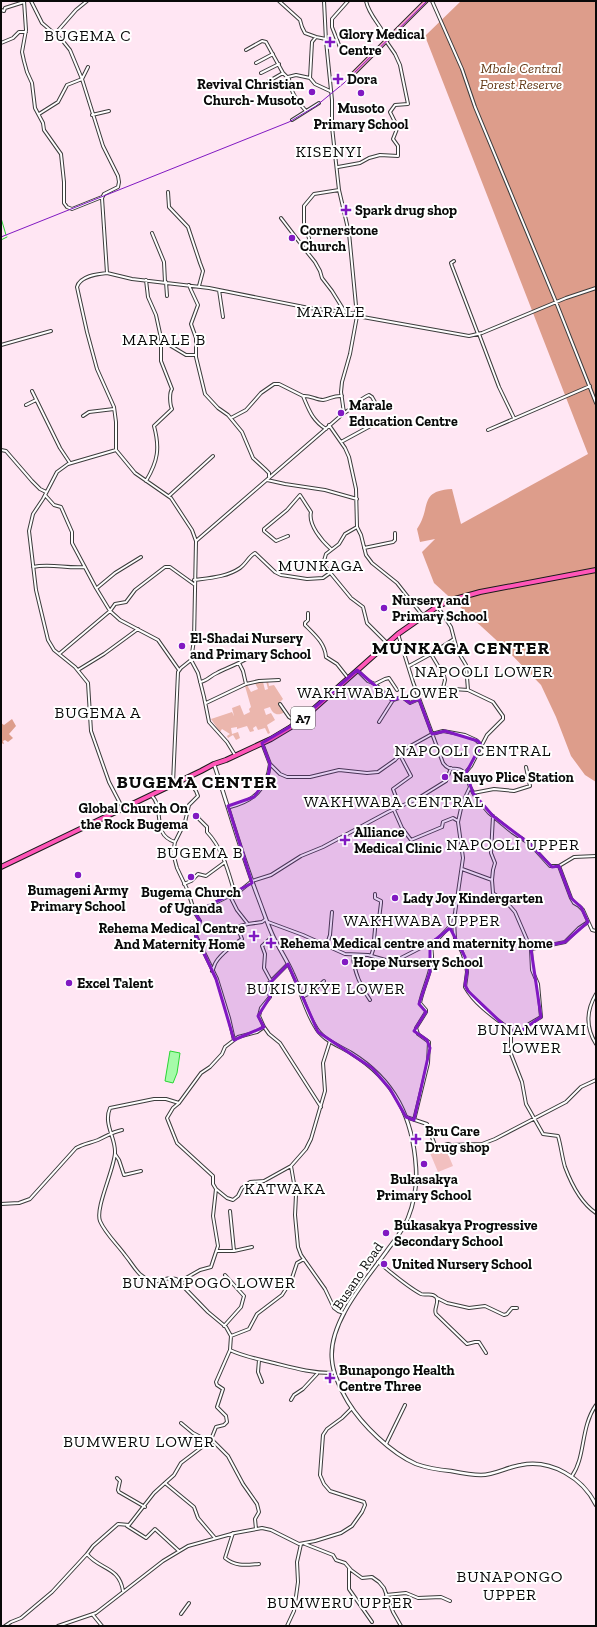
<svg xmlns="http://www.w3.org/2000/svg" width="597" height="1627" font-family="'Zilla Slab',serif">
<rect width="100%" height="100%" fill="#ffe6f3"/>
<path fill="#ebb6ad" d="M266 681H268L269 686 274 685 283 699 281 700 283 699 280 702 287 712 280 703 279 704 285 712C278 716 273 715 270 707L264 709 266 715 271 713 275 720 267 725 270 733 268 734 265 728 258 730 256 726 253 728 254 731 250 732 247 726 237 729V727L231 728 232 734 238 732 240 738 236 740 233 735 228 738 227 736 230 734 222 729 220 732 211 719 232 712 234 716 232 708 240 705 244 715 250 712 249 709 251 707 245 686 247 685 251 692 258 689 255 683 263 682 265 690 268 689Z"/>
<path fill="#dd9d8b" d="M461 1H596V782L585 775 571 756 556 717 541 685 506 649 434 583 422 552 435 539 420 542 417 529C432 507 418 491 452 489L461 524 588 454 425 36Z
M12 719 16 726 9 734 13 738 8 742 5 740 3 741 4 744 1 743V723L4 725Z"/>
<path fill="#f2c0c0" d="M445 1147 453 1166 438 1172 430 1153Z"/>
<path fill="#a6fba9" stroke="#28d733" d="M170 1051 180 1053 177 1073 173 1083 165 1081Z"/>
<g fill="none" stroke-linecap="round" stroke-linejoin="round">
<path stroke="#28d733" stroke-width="1" d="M1 218 6 235
M1 240 7 237"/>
<g stroke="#3c3c3c" stroke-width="4">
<path id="minor" d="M24 1 26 30 22 52 24 61 27 72 32 83 35 108 43 123 44 130 61 154 64 182V203L67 207 72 209 102 197
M31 1 42 23 62 40 70 50 82 79 103 146 118 176 119 182 118 187 104 194 102 198 107 273 132 279 209 288 309 308 354 313 357 316 469 336 482 333 566 298 596 288
M279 1 300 20 302 27 305 33 316 37 326 39
M366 1C369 16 382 26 387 40
M432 1 462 69 475 107 556 302 596 403
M1 10 4 11 5 8 24 2
M55 34 76 10 87 1
M316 37 312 42 310 78 315 84 330 91
M1 43 13 38 19 32H26
M246 50 262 41 266 42 283 73 289 79C291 93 297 101 306 111
M341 50 332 27V19L348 1
M256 63 273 54
M261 73 279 64
M288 77 296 75 310 78
M264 84 283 73
M39 114 58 102 67 85 82 79 88 67
M92 115 109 111
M292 120 319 103
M338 167 360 163 369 158 380 155 398 156V146L393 139 397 129 396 124 390 112 395 105 408 104 400 65 395 54 386 41
M339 190 314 194 304 206V226L309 238 307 252 315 262 320 271 322 278 332 291 345 312
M168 192 169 207 188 227 200 263 203 271 199 286
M281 218 307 252
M152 233 164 262 165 282
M454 261 451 263 452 266 478 334
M107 273C97 274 80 276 77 287L87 332 97 369 114 407 116 422V450
M166 282 167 296
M189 285 191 290 198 305 191 324 196 338V357L205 394 218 408 228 415 242 432 253 458 265 469 269 473V477
M219 290 223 317
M479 334 499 387 514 418
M1 345 51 331
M171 346 186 355H195
M32 391 60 448 70 463
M303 396C310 395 316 400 323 400 330 399 334 395 342 396
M26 405 36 400
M344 413C353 408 359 399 369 395L372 397 376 404
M83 416 89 412 114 409
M231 418 246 410 261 393 274 384H279L303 396C309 410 312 420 326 429
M329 425 345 448 349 457 356 489 357 527 361 535 366 555 372 563 397 583 423 616
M488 430 590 386
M341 442 376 423 395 418
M1 450 6 451 32 481 40 489 46 492
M267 480 285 484 325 490 357 499
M146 481C158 461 160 448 154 426L172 409C170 405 169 393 172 389L161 361V338L156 315 148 297 146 280
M45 495 54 505 61 507 72 532V543L96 588 110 611 120 620 158 640 179 670
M169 496 213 456
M357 527 345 534 339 544 326 554 323 564 351 598 363 607 367 623 387 643
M288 536 276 541 264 531V529L287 510 300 495 311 512C308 525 322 541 331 549
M364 548 393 542 395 540V533
M33 567C50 563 68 569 85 567
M194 580C209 578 227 577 240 568 246 564 249 556 255 553L275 572 281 575 307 579 323 578 330 573
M97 588 115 573 141 557
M438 607 451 627 457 650 466 665 468 690
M308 613V620L305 623V625C314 634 325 643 326 657L337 664 348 678
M59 654 110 611 115 604 126 602 135 590 165 567H170L195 585
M431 654 444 676 445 680 443 688
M191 660 198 673 204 697 209 722 227 742 235 755
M239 663 243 671 246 684
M409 666 431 654 454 639
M78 670 104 654 138 629
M358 671 368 681 375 684 391 699 393 700 402 697 410 703 419 699
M200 682C207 681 210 676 217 673 227 668 238 664 248 658
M375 684 385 679 389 678 397 690
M418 694 439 688 468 690 493 702 503 716V719L487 735 471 766 465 773
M206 703 246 684 259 681 279 680
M280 704 289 717 297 722
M379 722 393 700
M432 734 443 731 465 735 476 740 481 745
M262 743 270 764 280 774 287 777H310L339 770 367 773 378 772 395 760 405 749 432 734
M187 778 196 791 198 796 189 805 185 822 175 842 173 853 177 868 187 889 195 913 241 890 252 881 271 875 301 856 323 847 388 812 417 799 446 781 451 768
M173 783 178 672 181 668 191 660 194 640 196 541 344 413 341 392 342 382 350 354 357 316 349 233 339 190 332 127V100L326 41 324 1
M470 787 476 798 489 813 512 832 530 844 550 866H559L574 857 596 856
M473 793 494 789 514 791 530 786 526 767
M151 795C166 808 150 834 175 842
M228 806 230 807C254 801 267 789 270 764
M400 807 393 789 411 776 400 755
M123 809 109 782 91 731 88 683 75 667 54 650 48 640 36 590 29 531 33 514 43 499 57 472 68 464 116 450 135 473 171 498 192 530 196 541
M394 810 402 828 411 840 442 827 443 822 453 818 458 821
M198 816 199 819 207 827V832C223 849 228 871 235 894
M559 866 571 898 574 903 579 906 583 910 592 930 596 931
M462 869 492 880 493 893 508 904 515 912 531 949 565 942 579 928 588 922
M492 880 493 870 495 863 491 853 493 816
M184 884 191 881 198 874 206 876 225 862
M230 896 237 910 248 924 262 922 266 919
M195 913 200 921 196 936 217 979 229 1018 234 1040
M454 920 455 939 462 952 466 964 467 972 465 987C475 1005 495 1018 511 1030V1054L522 1082 526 1104 543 1134 558 1136C561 1146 562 1157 565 1167 571 1183 581 1203 596 1213
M268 922 303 935 345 954 368 955 389 961 399 959 438 939 453 923 455 913 463 858 458 822 462 804 470 787C462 757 453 777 443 763L413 682 398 634
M326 947 330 935 332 912
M353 956C354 971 361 988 370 1000
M371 956 373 950 376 919H379L381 903V901L375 898V894
M288 964 267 985 270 997 261 1008 259 1016 264 1027 257 1032 238 1037 225 1047 222 1054 210 1067 201 1073 179 1103 166 1099H154L110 1108C103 1124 116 1138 115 1153 114 1170 95 1208 100 1221 105 1233 117 1244 125 1255 135 1267 137 1276 153 1282L170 1278 176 1279 208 1312 226 1327 231 1336 230 1350C244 1357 259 1359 274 1363 294 1368 311 1373 332 1373L334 1372
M212 971C214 968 214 965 216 962 221 954 235 943 242 939L238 929 240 926 248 924
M271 981 264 968 265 954 262 946 273 936
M596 994C586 1011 586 1028 596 1044
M302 997 312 992 324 981
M264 1027 269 1034 280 1043 321 1107
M511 1032 523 1031 529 1024 541 1017 538 984 532 970 531 949
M330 1041 323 1063 325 1091 311 1139 306 1149 291 1166 296 1195 295 1215 298 1247 301 1255 325 1289 334 1308 338 1311 344 1313
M179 1103 173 1108 167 1118 177 1143 213 1176V1184L216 1189 213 1216 218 1246 211 1267 200 1270 179 1282
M406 1117 427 1124 436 1148 448 1144 451 1145 482 1144 495 1139 566 1102 581 1087 596 1080
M414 1120 428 1063 429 1042 418 1034 416 1028 426 1012V1010L420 1003C424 983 437 963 430 944
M115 1154 119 1160 124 1175 141 1171
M216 1189 227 1198 233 1200 238 1196 242 1188 250 1182 264 1181 291 1166
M1 1204 19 1203 30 1199 76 1148C83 1144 90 1143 98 1140 107 1136 112 1132 122 1130
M230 1211 234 1251
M217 1251H234L252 1247
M378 1262C392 1273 406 1286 421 1294 426 1296 432 1292 436 1297 440 1302 433 1309 436 1314L467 1344 475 1342H479L486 1353
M437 1298 447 1303 469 1308 485 1306 504 1315 507 1314 512 1308H517
M224 1326 241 1307 244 1296 225 1275
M231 1336 249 1329 257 1314 282 1295 291 1281 297 1263 304 1259
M259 1360 258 1372 262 1382
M291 1400 294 1395 303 1389 317 1374
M181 1423 193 1433 208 1441
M211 1439 228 1456 243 1484 257 1504 259 1512 255 1519 256 1529
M386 1444 405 1405
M572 1476C586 1456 580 1428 596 1405
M117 1478 120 1481 118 1490 119 1492 145 1507
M127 1526 146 1538 155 1529 179 1551
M233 1533 225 1558C236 1567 246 1565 259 1564
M215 1538 198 1518 194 1507 165 1483 174 1475 181 1463 206 1444 212 1437 216 1427 224 1425 227 1422 226 1416 217 1407 223 1389 217 1385 216 1382 230 1350
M305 1544 333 1555 336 1560 345 1563 351 1570 362 1578 372 1577 379 1582 384 1588 393 1612 401 1626
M349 1569V1589L372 1622
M123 1591C119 1566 100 1570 87 1554L93 1546 118 1524 129 1525 154 1493 165 1483
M386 1595 406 1593 418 1598 441 1597 450 1601
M181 1614 189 1603
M93 1615 102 1626
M5 1626 11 1622 21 1618 52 1592 87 1554
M58 1626 96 1613 163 1561 188 1546 235 1533 262 1528 271 1530 299 1544 315 1541 341 1533 352 1526 362 1512 365 1505 364 1502 330 1491 324 1484 320 1475 323 1435 327 1429 342 1418 352 1408
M287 1626 294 1611 298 1582 297 1562 301 1544"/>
</g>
<g stroke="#3c3c3c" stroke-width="4.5">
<path id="tertiary" d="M214 764C229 809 242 856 259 900 264 913 268 926 274 938 280 950 288 962 293 974 301 991 305 1010 315 1026 322 1040 338 1045 351 1053 395 1080 413 1118 416 1168 417 1185 414 1203 408 1218 403 1231 393 1242 386 1252 365 1281 328 1323 332 1360 333 1375 341 1390 348 1402 362 1425 391 1453 416 1464 427 1468 439 1470 451 1471 461 1473 471 1475 481 1475 495 1475 507 1467 521 1465 551 1459 583 1478 596 1505"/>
</g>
<g stroke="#2b2b2b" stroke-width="5">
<path id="secondary" d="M352 75 426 1"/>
</g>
<g stroke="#1a1a1a" stroke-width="6">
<path id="primary" d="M1 867 201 771 214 764 226 760 271 739 291 727 307 715 398 634 438 606 455 599 480 592 596 570"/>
</g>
<use href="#minor" stroke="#fff" stroke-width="2"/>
<use href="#tertiary" stroke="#fff" stroke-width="2.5"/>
<use href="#secondary" stroke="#ffa1cb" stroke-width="3"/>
<use href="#primary" stroke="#ff56b8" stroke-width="4"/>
<path stroke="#8119c2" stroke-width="1" d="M1 237 289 122 316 106 344 83 427 1"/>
</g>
<path fill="#8119c2" fill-opacity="0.2" stroke="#8119c2" stroke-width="3" stroke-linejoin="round" d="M357 670 392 700 402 697 410 703 419 699 432 734 445 731 478 741 481 745 466 773 473 793 493 816 530 844 552 867 559 866 571 898 581 907 588 922 565 942 531 949 541 1017 521 1031 511 1032 468 991 465 985 467 972 465 957 450 928 430 944V972L419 1004 426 1012 414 1031 427 1040 430 1048 414 1120 406 1117 390 1089 372 1068 318 1032 288 964 267 986 270 997 258 1016 264 1027 234 1040 216 979 196 936 200 921 195 913 252 883 228 806 254 797 268 777 270 764 262 743 298 722Z"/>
<g fill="#8119c2" stroke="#fff" stroke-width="1.5">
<path d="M328 36h4v4h4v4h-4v4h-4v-4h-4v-4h4z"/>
<path d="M336 73h4v4h4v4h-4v4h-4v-4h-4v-4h4z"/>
<circle cx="312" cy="92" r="4"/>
<circle cx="361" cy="93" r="4"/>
<path d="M344 204h4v4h4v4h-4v4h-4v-4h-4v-4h4z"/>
<circle cx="292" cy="238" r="4"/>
<circle cx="341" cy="413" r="4"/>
<circle cx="384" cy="608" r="4"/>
<circle cx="182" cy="646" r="4"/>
<circle cx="445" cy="777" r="4"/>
<circle cx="196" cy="816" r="4"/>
<path d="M343 834h4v4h4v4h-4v4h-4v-4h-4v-4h4z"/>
<circle cx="78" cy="875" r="4"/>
<circle cx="191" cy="877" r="4"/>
<circle cx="395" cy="898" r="4"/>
<path d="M252 930h4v4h4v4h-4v4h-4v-4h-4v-4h4z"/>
<path d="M269 937h4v4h4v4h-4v4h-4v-4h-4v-4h4z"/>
<circle cx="345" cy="962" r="4"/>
<circle cx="69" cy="983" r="4"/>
<path d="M414 1133h4v4h4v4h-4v4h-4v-4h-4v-4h4z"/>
<circle cx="424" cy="1164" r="4"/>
<circle cx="386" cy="1233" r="4"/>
<circle cx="384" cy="1264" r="4"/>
<path d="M328 1372h4v4h4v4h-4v4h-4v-4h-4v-4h4z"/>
</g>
<g text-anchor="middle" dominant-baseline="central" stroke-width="4" stroke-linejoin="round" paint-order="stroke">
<rect fill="#fff" stroke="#535353" stroke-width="1" x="291" y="707" width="24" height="22" rx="3"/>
<g font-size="13" font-weight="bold" fill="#090909">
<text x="303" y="718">A7</text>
</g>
<g font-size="14" font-weight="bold" fill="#090909" stroke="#fff" text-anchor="start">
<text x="339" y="34">Glory Medical<tspan x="339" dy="16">Centre</tspan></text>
<text x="347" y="79">Dora</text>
<text x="304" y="84" text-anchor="end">Revival Christian<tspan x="304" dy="16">Church- Musoto</tspan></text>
<text x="361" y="108" text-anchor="middle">Musoto<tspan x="361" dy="16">Primary School</tspan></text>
<text x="355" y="210">Spark drug shop</text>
<text x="300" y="230">Cornerstone<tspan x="300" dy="16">Church</tspan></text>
<text x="349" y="405">Marale<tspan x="349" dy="16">Education Centre</tspan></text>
<text x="392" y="600">Nursery and<tspan x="392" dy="16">Primary School</tspan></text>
<text x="190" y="638">El-Shadai Nursery<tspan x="190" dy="16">and Primary School</tspan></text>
<text x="453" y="777">Nauyo Plice Station</text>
<text x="188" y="808" text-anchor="end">Global Church On<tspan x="188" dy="16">the Rock Bugema</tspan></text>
<text x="354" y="832">Alliance<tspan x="354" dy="16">Medical Clinic</tspan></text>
<text x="78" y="890" text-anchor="middle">Bumageni Army<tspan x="78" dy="16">Primary School</tspan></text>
<text x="191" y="892" text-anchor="middle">Bugema Church<tspan x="191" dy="16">of Uganda</tspan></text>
<text x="403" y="898">Lady Joy Kindergarten</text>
<text x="245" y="928" text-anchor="end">Rehema Medical Centre<tspan x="245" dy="16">And Maternity Home</tspan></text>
<text x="280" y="943">Rehema Medical centre and maternity home</text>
<text x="353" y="962">Hope Nursery School</text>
<text x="77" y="983">Excel Talent</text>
<text x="425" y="1131">Bru Care<tspan x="425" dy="16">Drug shop</tspan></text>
<text x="424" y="1179" text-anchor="middle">Bukasakya<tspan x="424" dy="16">Primary School</tspan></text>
<text x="394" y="1225">Bukasakya Progressive<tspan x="394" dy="16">Secondary School</tspan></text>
<text x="392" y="1264">United Nursery School</text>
<text x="339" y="1370">Bunapongo Health<tspan x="339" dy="16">Centre Three</tspan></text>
</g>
<g font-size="14" font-style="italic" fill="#643a17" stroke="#fff">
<text x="521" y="68">Mbale Central<tspan x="521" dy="16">Forest Reserve</tspan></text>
</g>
<g font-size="14" fill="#090909" stroke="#fff">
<text transform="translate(358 1276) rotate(-56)">Busano Road</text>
</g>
<g font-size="16" letter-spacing="1" fill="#090909" stroke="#fff">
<text x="88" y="35">BUGEMA C</text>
<text x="329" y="151">KISENYI</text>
<text x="331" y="311">MARALE</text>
<text x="164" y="339">MARALE B</text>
<text x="321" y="565">MUNKAGA</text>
<text x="484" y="671">NAPOOLI LOWER</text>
<text x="378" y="692">WAKHWABA LOWER</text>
<text x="98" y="712">BUGEMA A</text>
<text x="473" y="750">NAPOOLI CENTRAL</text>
<text x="394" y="801">WAKHWABA CENTRAL</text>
<text x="513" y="844">NAPOOLI UPPER</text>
<text x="200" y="852">BUGEMA B</text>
<text x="422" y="920">WAKHWABA UPPER</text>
<text x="326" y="988">BUKISUKYE LOWER</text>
<text x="532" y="1029">BUNAMWAMI<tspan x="532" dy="18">LOWER</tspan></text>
<text x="285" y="1188">KATWAKA</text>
<text x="209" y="1282">BUNAMPOGO LOWER</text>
<text x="139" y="1441">BUMWERU LOWER</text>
<text x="510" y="1576">BUNAPONGO<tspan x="510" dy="18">UPPER</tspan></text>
<text x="340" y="1602">BUMWERU UPPER</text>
</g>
<g font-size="18" font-weight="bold" letter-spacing="1" fill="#090909" stroke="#fff">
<text x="461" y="648">MUNKAGA CENTER</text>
<text x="197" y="782">BUGEMA CENTER</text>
</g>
</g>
<rect width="597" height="1627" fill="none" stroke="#090909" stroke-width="4"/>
</svg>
